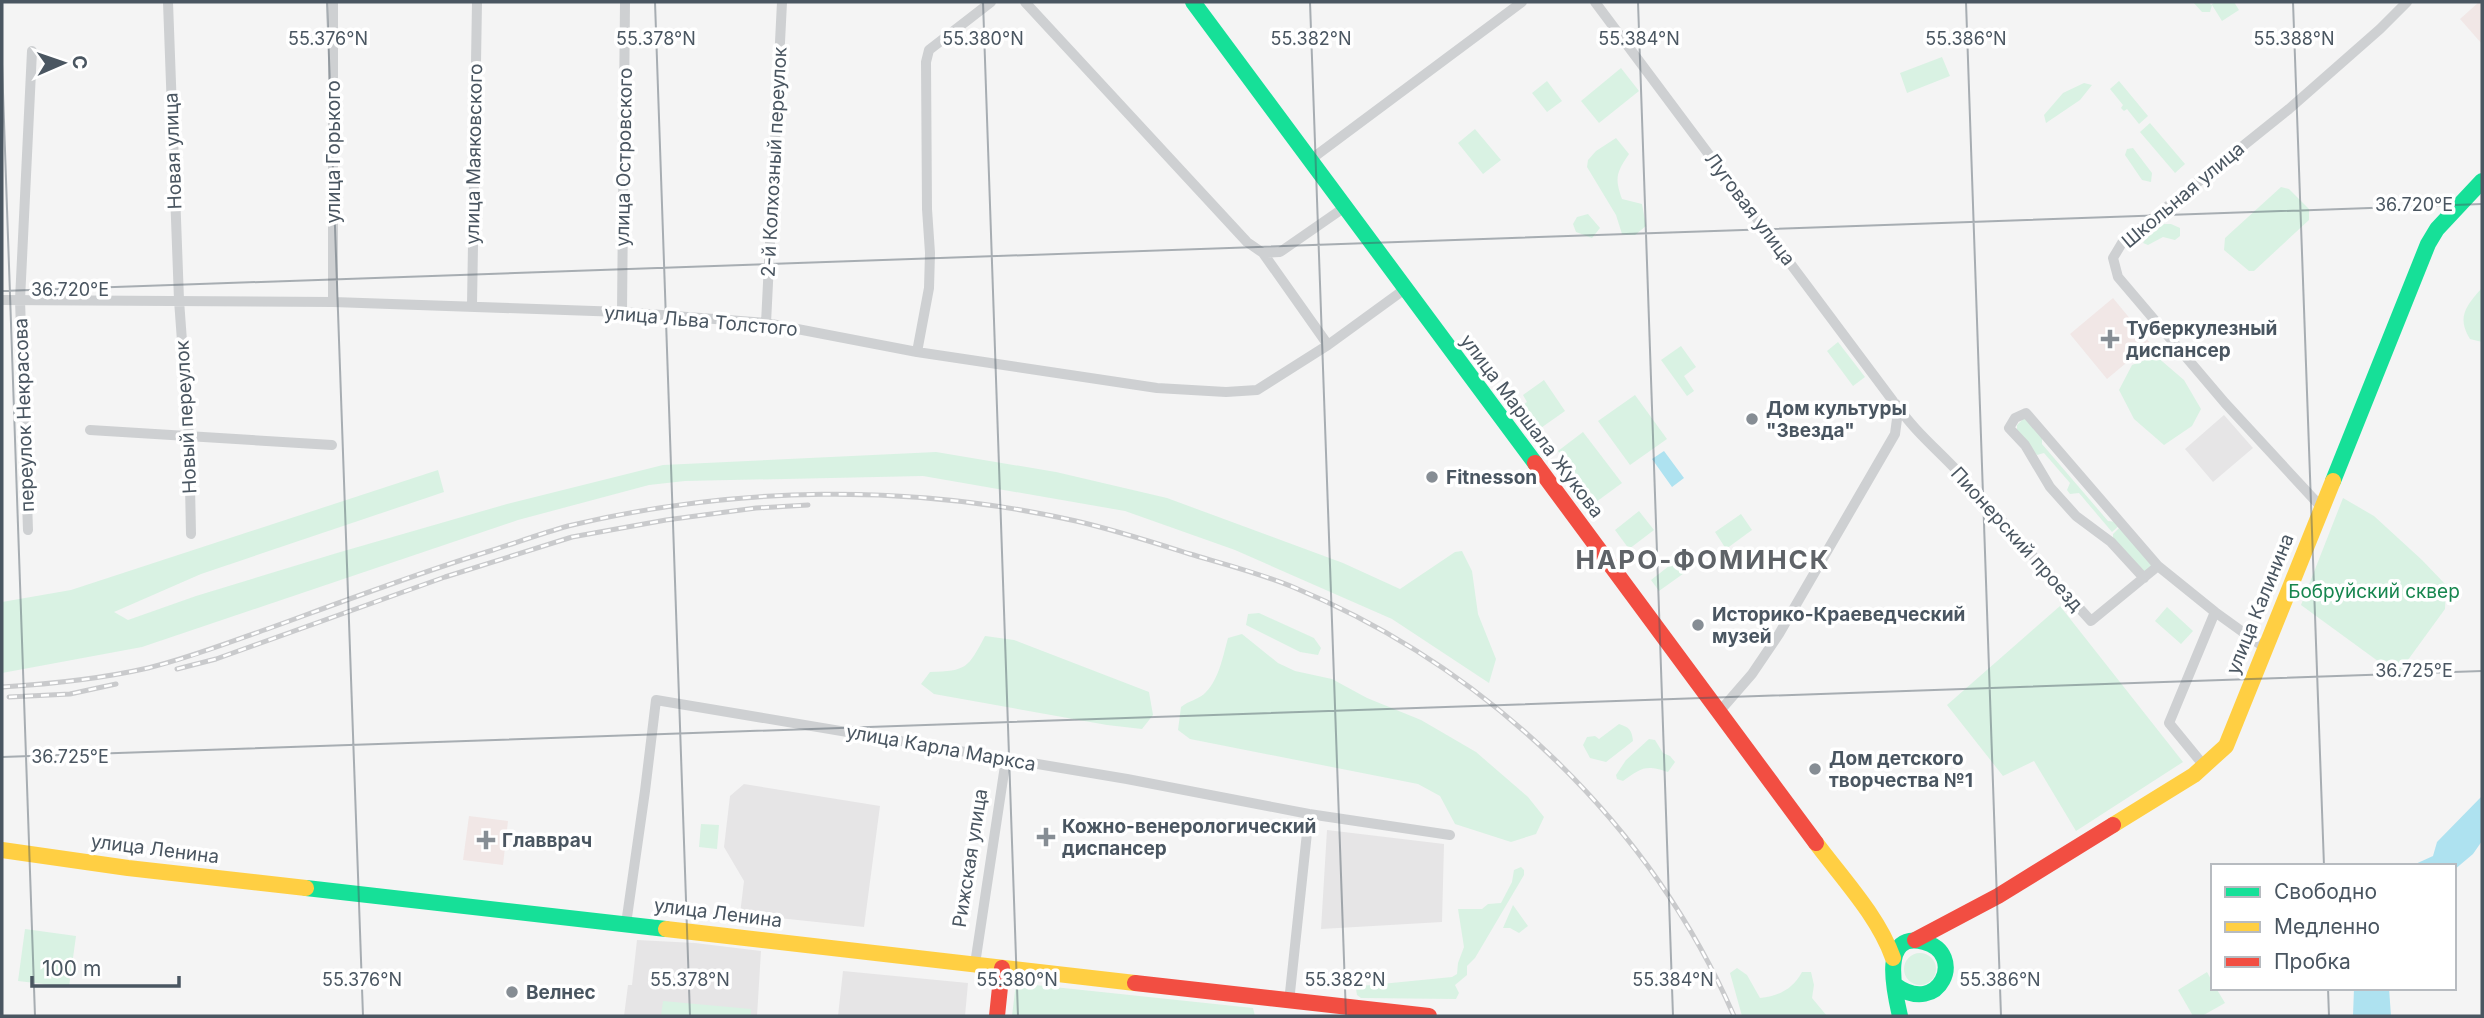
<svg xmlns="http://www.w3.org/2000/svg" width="2484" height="1018" font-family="Inter,sans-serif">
<rect width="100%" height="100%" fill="#f4f4f4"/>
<path fill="#e6e5e6" d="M2224 415 2253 448 2213 482 2185 449Z
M744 784 880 806 864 927 740 914 744 881 724 847 730 796Z
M1327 830 1444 844 1442 922 1321 929Z
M637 940 695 943 761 951 757 1016H624L628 985H632Z
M843 971 968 983 965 1016H838Z"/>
<path fill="#f1e7e6" d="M2479 2H2482V44L2460 19Z
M2113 298 2150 343 2107 379 2070 334Z
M469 816 508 821 503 865 463 860Z"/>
<path fill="#d9f2e3" d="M2193 2H2209L2211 5 2215 2H2234L2239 10 2222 21 2212 5 2210 12H2202Z
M1942 57 1950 76 1907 93 1900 73Z
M1621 68 1639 91 1599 123 1581 101Z
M1547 81 1562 101 1547 112 1532 93Z
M2119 81 2148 116 2139 124 2127 109 2124 111 2121 108 2123 105 2110 89Z
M2084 83 2092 85 2080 100 2046 123 2044 115 2063 93Z
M2150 123 2185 164 2175 173 2140 132Z
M1475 129 1501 160 1483 174 1458 143Z
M1616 138 1629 154C1617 172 1614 177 1622 199L1642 204 1646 226 1635 235 1622 234 1616 215 1587 167 1588 160 1596 151Z
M2133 148 2152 173 2151 182 2142 180 2125 155 2127 149Z
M2281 187 2289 189 2309 209V220L2254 271H2249L2224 250 2225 238Z
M1588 214 1600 228 1592 238 1576 232 1573 224 1577 217Z
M2164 224H2171L2180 228V236L2175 240 2163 237 2148 245 2143 243 2148 235Z
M2481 289 2482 290V342L2470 339C2457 318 2465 307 2481 289Z
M1838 342 1865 377 1853 386 1827 351Z
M1681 346 1696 367 1684 376 1694 391 1687 396 1661 360Z
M2156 356 2184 380 2201 409 2192 426 2164 445 2134 419 2119 390 2132 365Z
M1544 380 1565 411 1538 430 1521 406 1527 402 1523 395Z
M1635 395 1667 439 1630 465 1598 421Z
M2024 418 2042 435V444L2108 521 2117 522 2120 525 2112 532 2079 493 2070 494 2067 490 2070 483 2044 453 2037 455 2017 432V425Z
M1583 432 1622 483 1596 502 1558 451Z
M936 452 1056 472 1167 498 1343 563 1400 589 1455 552 1462 551 1472 571 1478 614 1496 659 1489 683 1392 619 1235 550 1125 511 923 476 685 481 649 485 518 520 142 647 2 673V602L71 590 438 470 444 492 201 574 114 612 128 620 196 596 337 553 507 504 663 465Z
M2343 498 2374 516 2422 560 2446 585 2445 609 2397 675 2301 605Z
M1639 511 1654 530 1629 549 1615 530Z
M1741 514 1752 530 1726 549 1715 532Z
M2122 525 2156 565 2145 574 2113 539V534Z
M1678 559 1687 571 1659 591 1651 580Z
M2060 606 2183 762 2076 831 2034 761 2003 776 1947 705Z
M2167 607 2193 631 2181 644 2155 621Z
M1259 613 1314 638 1321 648 1318 655 1300 652 1246 625 1248 614Z
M1242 634 1278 663 1295 671 1332 679 1367 698 1421 720 1476 752 1528 797 1544 817 1536 834 1511 842 1455 824 1440 796 1418 784 1190 739 1178 730 1181 707C1188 701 1200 699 1206 692 1219 679 1223 656 1228 638Z
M985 636 1014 640 1149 692 1153 715 1142 729 1107 725 934 694 921 684 930 672C967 671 968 668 985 636Z
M1619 724C1629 727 1632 730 1633 741L1606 762 1590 758 1583 745 1587 737 1595 736 1599 739Z
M1649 739 1655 740 1663 753 1670 756 1675 762 1668 772C1645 764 1641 768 1623 781L1617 779 1616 775 1626 760Z
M701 824 719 825 717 849 699 847Z
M1521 867 1524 870V875L1475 958 1467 966V975L1455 985 1459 993 1456 999 1361 998 1357 995 1356 989 1361 986 1452 977 1457 974 1458 963 1464 947 1458 909H1482L1488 904 1501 903 1512 882 1514 870Z
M1513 905 1528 926 1519 933 1510 928H1503Z
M25 929 76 936 69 987 18 981Z
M1904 969a16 16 0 1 1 32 0a16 16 0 1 1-32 0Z
M1737 968 1747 975 1760 998C1779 996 1793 989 1802 972H1811L1814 985 1812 998 1827 1016H1742L1730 973Z
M2207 972 2213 983V988H2216L2225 1003 2202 1016H2193L2178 990Z
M1016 983 1253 1008 1255 1016H1012Z
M663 1001 751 1009V1016H661Z"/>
<path fill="#aee2f0" d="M1664 451 1684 478 1672 487 1652 459Z
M2482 796V841L2473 854 2454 870V866H2411L2433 856 2437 842Z
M2354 988H2389L2391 1016H2353Z"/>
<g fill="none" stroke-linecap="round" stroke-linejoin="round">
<path stroke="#ced0d2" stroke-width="10" d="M168 2 179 300 189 437 191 534
M333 2V302
M1025 2 1247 242 1263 253 1280 252 1345 207
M1595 2 1893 401 1897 419 1895 434 1779 634 1752 674 1719 712
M1310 160 1522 2
M1263 253 1328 345
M2 300 333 302 622 312 766 323 917 352 1157 388 1226 392 1257 390 1328 345 1405 289
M472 305 477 2
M622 312 625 2
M766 323 782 2
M917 352 929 288 930 253 927 209 926 62 929 50 991 2
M1896 404C1914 431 1939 451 1961 475 2005 524 2047 573 2091 621L2158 566 2215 612
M90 430 332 445
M2322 508 2225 403 2118 277 2113 258 2122 243 2289 109 2380 29 2407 2
M28 530 20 300 32 51
M2144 578 2111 542 2076 516 2050 487 2025 445 2009 428 2015 418 2026 413 2158 566
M2205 767 2169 723 2215 612 2265 648
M626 924 645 791 656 700 1127 779 1309 814 1450 835
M975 964 1006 759
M1289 1002 1309 814"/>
<path stroke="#16e098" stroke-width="16" d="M1193 2 1535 463
M2333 481 2428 244 2437 229 2482 181
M306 888 666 929
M1895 985C1940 1018 1967 953 1924 942 1879 930 1895 994 1900 1016"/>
<path stroke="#ffcf43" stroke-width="16" d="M2113 825 2194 775 2226 746 2333 481
M1816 843C1843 879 1878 916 1893 958
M2 850 128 868 306 888
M666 929 1135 983"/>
<path stroke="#f24e42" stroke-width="16" d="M1535 463 1816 843
M1915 940 1998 896 2113 825
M1135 983 1429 1016
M997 1016 1002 968"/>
<g stroke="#c9cacc" stroke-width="5">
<path id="rail" d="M177 669 216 659 445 577 572 537 666 520 756 508 808 505
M2 687C51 684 100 679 148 668 189 658 230 642 270 628 344 601 418 573 493 550 518 542 543 533 568 526 734 486 910 483 1076 521 1115 530 1152 542 1190 554 1224 564 1259 573 1293 587 1486 667 1650 823 1734 1016
M9 697 70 694 116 684"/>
</g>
<use href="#rail" stroke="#fff" stroke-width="2.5" stroke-dasharray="8" stroke-linecap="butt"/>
</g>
<path fill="none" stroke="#4a5661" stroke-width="2" stroke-opacity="0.45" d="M327 2 363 1016M655 2 690 1016M983 2 1018 1016M1310 2 1346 1016M1638 2 1673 1016M1966 2 2001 1016M2293 2 2324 866M2 64 35 1016M2 291 2482 204M2 757 2482 671M2328 988 2329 1016"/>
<g fill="#868d94" stroke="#fff" stroke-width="2.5">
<path d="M2106.5 328.5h7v7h7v7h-7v7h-7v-7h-7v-7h7z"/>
<circle cx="1752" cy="419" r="7"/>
<circle cx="1432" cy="477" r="7"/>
<circle cx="1698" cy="625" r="7"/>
<circle cx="1815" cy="769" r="7"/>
<path d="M1042.5 826.5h7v7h7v7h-7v7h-7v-7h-7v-7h7z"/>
<path d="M482.5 829.5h7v7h7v7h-7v7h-7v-7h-7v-7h7z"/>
<circle cx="512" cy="992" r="7"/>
</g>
<g text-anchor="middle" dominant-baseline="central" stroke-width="7" stroke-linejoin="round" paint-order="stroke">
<g font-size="19" fill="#4a5661" stroke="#fff">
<text transform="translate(173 151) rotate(-92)">Новая улица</text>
<text transform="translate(333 152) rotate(-90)">улица Горького</text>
<text transform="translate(474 154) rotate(-89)">улица Маяковского</text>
<text transform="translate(624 157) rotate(-89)">улица Островского</text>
<text transform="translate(774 162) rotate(-87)">2-й Колхозный переулок</text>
<text transform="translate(2183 195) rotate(-40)">Школьная улица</text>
<text transform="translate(1750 209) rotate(53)">Луговая улица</text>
<text transform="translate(701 321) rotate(5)">улица Льва Толстого</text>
<text transform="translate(24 415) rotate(-92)">переулок Некрасова</text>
<text transform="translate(186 417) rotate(-93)">Новый переулок</text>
<text transform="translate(1532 426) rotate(53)">улица Маршала Жукова</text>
<text transform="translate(2017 539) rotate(48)">Пионерский проезд</text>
<text transform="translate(2260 604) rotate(-68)">улица Калинина</text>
<text transform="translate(941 748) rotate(10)">улица Карла Маркса</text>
<text transform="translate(155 849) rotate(7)">улица Ленина</text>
<text transform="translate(970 858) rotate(-81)">Рижская улица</text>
<text transform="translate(718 913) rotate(7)">улица Ленина</text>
</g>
<g font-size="19" font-weight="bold" fill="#4a5661" stroke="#fff" text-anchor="start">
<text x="2126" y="328">Туберкулезный<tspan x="2126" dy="22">диспансер</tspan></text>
<text x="1766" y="408">Дом культуры<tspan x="1766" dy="22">"Звезда"</tspan></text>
<text x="1446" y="477">Fitnesson</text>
<text x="1712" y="614">Историко-Краеведческий<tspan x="1712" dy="22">музей</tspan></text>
<text x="1829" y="758">Дом детского<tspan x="1829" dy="22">творчества №1</tspan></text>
<text x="1062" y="826">Кожно-венерологический<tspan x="1062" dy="22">диспансер</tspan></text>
<text x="502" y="840">Главврач</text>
<text x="526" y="992">Велнес</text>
</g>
<g font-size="19" fill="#17864f" stroke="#fff">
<text x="2374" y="591">Бобруйский сквер</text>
</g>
<g font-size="26" font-weight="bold" letter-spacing="2" fill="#5f6368" stroke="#fff">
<text x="1703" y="559">НАРО-ФОМИНСК</text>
</g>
</g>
<g font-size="18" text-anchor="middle" fill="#4a5661" stroke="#fff" stroke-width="7" stroke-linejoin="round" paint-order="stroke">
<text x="328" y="45">55.376°N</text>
<text x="656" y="45">55.378°N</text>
<text x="983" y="45">55.380°N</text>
<text x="1311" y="45">55.382°N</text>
<text x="1639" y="45">55.384°N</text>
<text x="1966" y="45">55.386°N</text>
<text x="2294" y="45">55.388°N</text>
<text x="2414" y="211">36.720°E</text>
<text x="70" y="296">36.720°E</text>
<text x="2414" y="677">36.725°E</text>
<text x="70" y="763">36.725°E</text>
<text x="362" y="986">55.376°N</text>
<text x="690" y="986">55.378°N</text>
<text x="1017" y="986">55.380°N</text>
<text x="1345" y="986">55.382°N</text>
<text x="1673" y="986">55.384°N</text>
<text x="2000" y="986">55.386°N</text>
</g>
<rect width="2484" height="1018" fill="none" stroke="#4a5661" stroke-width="7"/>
<rect x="2211" y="864" width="245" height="126" fill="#ffffff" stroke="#b7bbc0" stroke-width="2"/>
<rect x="2225" y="887" width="35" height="10" fill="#16e098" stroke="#b7bbc0" stroke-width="2"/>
<text x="2274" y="899" font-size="21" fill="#4a5661">Свободно</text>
<rect x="2225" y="922" width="35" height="10" fill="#ffcf43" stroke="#b7bbc0" stroke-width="2"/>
<text x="2274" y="934" font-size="21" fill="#4a5661">Медленно</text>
<rect x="2225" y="957" width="35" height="10" fill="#f24e42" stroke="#b7bbc0" stroke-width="2"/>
<text x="2274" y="969" font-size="21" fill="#4a5661">Пробка</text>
<g transform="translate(63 63) rotate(88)" stroke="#ffffff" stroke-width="5" paint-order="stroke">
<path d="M0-5L12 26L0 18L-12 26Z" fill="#4a5661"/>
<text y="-10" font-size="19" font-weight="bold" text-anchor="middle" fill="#4a5661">С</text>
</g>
<path d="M32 976v10h147v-10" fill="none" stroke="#4a5661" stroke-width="3.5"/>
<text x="42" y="976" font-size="21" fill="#4a5661" stroke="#ffffff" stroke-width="5" paint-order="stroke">100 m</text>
</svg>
